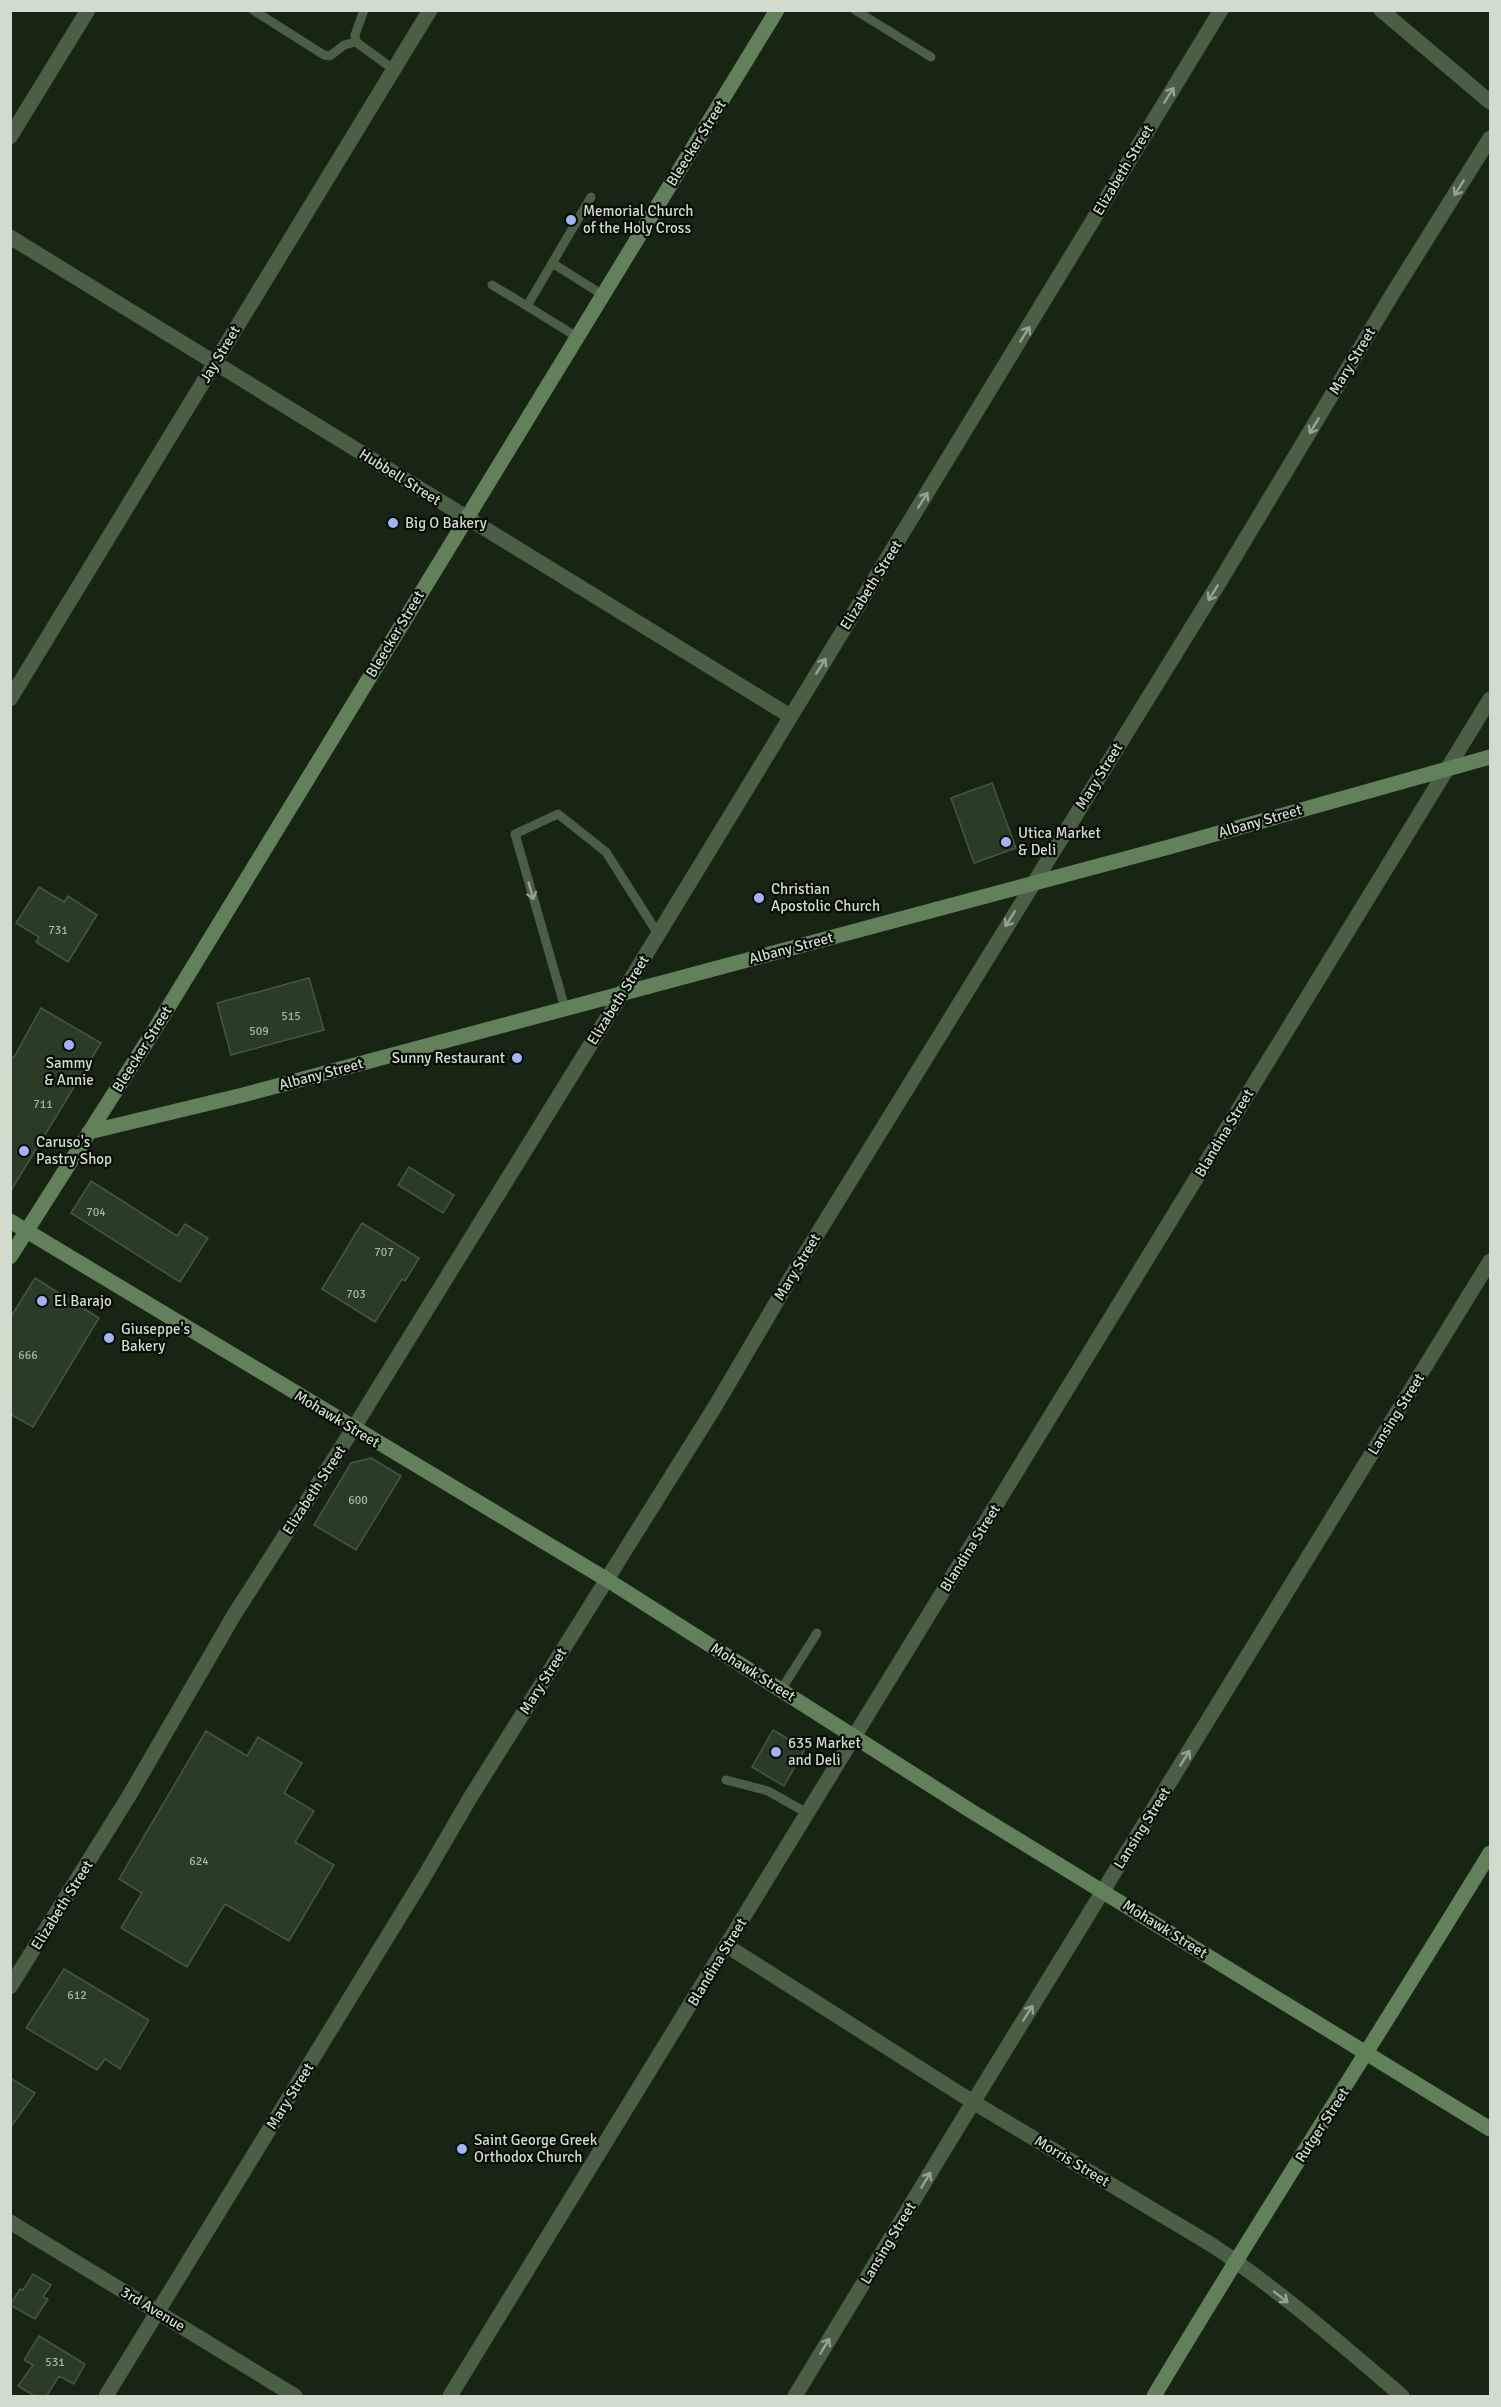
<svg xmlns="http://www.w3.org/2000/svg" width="1501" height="2407" font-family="Signika,sans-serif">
<rect width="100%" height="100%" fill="#162612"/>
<path fill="#2a3c26" stroke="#455741" stroke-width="1.5" d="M992 783 1016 848 974 863 951 798Z
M39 887 64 902 68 896 97 915 68 962 36 942 39 937 16 923Z
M309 978 324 1030 231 1055 217 1003Z
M41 1008 101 1043 10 1192V1057H14Z
M409 1167 454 1195 443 1213 398 1185Z
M91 1181 177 1236 185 1224 208 1238 180 1282 71 1213Z
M362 1223 419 1258 405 1281 402 1279 375 1322 322 1289Z
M35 1278 99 1318 33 1427 10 1414V1318Z
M371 1458 401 1476 356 1550 314 1525 351 1463Z
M773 1730 805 1749 784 1786 752 1767Z
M206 1731 247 1756 258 1737 302 1763 284 1793 314 1811 295 1842 334 1865 289 1941 225 1904 187 1967 121 1928 142 1893 119 1879Z
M64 1969 149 2020 120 2069 105 2059 97 2070 26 2028Z
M10 2078 35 2093 10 2128Z
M33 2274 51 2285 43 2297 48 2299 35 2319 10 2305 20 2289 23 2290Z
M39 2336 85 2364 74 2384 59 2376 46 2397H36L18 2386 33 2365 24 2360Z"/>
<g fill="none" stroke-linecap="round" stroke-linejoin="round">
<path stroke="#4b5f47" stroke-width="9" d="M253 10 324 55 330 56 344 45 356 42 393 69
M855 10 931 57
M356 42 355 35 364 10
M552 263 603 295
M492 285 527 306
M577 337 527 306 591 197
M565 1008 515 834 558 814 606 852 658 934
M781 1690 817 1633
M726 1780 768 1791 807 1813"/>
<path stroke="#4b5f47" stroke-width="15" d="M1381 10 1490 102
M10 137 88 10
M10 237 790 716
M10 699 430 10
M727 1946 973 2102 1212 2245C1279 2290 1341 2344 1402 2396
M10 1987 129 1796 234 1615 353 1429 623 992 1221 10
M10 2222 295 2396
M106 2396 424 1877 470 1798 716 1405 797 1267 1219 583 1393 293 1490 138
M450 2396 1490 699
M795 2396 961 2122 1490 1261"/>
<path stroke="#62815b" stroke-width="15" d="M89 1132 243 1095 1169 847 1490 757
M10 1221 606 1579 971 1811 1490 2129
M10 1257 155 1029 777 10
M1154 2396C1263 2213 1379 2035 1490 1853"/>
</g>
<defs><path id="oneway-shaft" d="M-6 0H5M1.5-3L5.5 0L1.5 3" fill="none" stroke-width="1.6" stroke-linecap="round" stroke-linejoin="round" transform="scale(1.5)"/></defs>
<g stroke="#95a492">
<use href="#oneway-shaft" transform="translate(1169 95) rotate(-58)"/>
<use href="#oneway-shaft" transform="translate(1459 188) rotate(122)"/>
<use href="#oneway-shaft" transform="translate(1025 334) rotate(-58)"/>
<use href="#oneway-shaft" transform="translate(1314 426) rotate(121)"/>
<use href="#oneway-shaft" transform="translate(923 500) rotate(-58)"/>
<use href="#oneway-shaft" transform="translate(1213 593) rotate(122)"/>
<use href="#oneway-shaft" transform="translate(821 666) rotate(-58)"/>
<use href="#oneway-shaft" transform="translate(531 891) rotate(74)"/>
<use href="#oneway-shaft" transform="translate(1010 919) rotate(122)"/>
<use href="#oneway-shaft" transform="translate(1185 1758) rotate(-58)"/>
<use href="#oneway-shaft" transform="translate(1028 2013) rotate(-58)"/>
<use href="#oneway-shaft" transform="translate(926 2180) rotate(-59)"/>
<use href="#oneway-shaft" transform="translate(1281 2297) rotate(38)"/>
<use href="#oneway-shaft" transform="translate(825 2346) rotate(-59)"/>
</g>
<g fill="#a3b2fd" stroke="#060d05" stroke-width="2">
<circle cx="571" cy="220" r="6"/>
<circle cx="393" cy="523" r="6"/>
<circle cx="1006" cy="842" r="6"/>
<circle cx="759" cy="898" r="6"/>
<circle cx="69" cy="1045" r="6"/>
<circle cx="517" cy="1058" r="6"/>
<circle cx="24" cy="1151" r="6"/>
<circle cx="42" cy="1301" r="6"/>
<circle cx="109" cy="1338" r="6"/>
<circle cx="776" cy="1752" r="6"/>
<circle cx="462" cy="2149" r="6"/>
</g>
<g text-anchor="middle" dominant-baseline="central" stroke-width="4.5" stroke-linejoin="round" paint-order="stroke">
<g font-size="12" fill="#a7b4a5">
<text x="58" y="930">731</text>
<text x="291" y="1016">515</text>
<text x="259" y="1031">509</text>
<text x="43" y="1104">711</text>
<text x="96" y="1212">704</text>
<text x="384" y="1252">707</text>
<text x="356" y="1294">703</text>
<text x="28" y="1355">666</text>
<text x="358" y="1500">600</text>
<text x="199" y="1861">624</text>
<text x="77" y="1995">612</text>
<text x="55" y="2362">531</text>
</g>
<g font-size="15" fill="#d1dccf" stroke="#060d05">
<text transform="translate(696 143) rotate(-58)">Bleecker Street</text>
<text transform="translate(1123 170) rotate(-59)">Elizabeth Street</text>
<text transform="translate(220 354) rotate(-59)">Jay Street</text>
<text transform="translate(1352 361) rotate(-59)">Mary Street</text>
<text transform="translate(400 477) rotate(32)">Hubbell Street</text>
<text transform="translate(871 585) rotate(-58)">Elizabeth Street</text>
<text transform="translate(395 634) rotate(-59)">Bleecker Street</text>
<text transform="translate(1099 776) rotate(-58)">Mary Street</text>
<text transform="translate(1260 821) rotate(-16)">Albany Street</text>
<text transform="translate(791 948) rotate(-15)">Albany Street</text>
<text transform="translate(618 1000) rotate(-58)">Elizabeth Street</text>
<text transform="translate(142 1049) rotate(-58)">Bleecker Street</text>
<text transform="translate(321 1074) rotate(-15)">Albany Street</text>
<text transform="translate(1224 1133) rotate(-59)">Blandina Street</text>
<text transform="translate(797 1267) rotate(-59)">Mary Street</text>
<text transform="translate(1396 1414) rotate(-58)">Lansing Street</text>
<text transform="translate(337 1419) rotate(31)">Mohawk Street</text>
<text transform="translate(314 1490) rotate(-57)">Elizabeth Street</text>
<text transform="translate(970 1548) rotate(-58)">Blandina Street</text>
<text transform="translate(753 1672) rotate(32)">Mohawk Street</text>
<text transform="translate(543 1681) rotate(-58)">Mary Street</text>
<text transform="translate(1142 1828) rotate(-58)">Lansing Street</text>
<text transform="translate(62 1905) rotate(-58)">Elizabeth Street</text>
<text transform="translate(1165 1929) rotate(32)">Mohawk Street</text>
<text transform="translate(717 1962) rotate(-59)">Blandina Street</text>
<text transform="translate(290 2096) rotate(-58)">Mary Street</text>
<text transform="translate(1322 2125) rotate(-57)">Rutger Street</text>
<text transform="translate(1072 2161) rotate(31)">Morris Street</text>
<text transform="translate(888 2243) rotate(-59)">Lansing Street</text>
<text transform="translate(153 2309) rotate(31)">3rd Avenue</text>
</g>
<g font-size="15" fill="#d1dccf" stroke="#060d05" text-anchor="start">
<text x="583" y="211">Memorial Church<tspan x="583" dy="17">of the Holy Cross</tspan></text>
<text x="405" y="523">Big O Bakery</text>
<text x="1018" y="833">Utica Market<tspan x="1018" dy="17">&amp; Deli</tspan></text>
<text x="771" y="889">Christian<tspan x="771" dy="17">Apostolic Church</tspan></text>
<text x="505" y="1058" text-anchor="end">Sunny Restaurant</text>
<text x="69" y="1063" text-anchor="middle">Sammy<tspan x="69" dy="17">&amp; Annie</tspan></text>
<text x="36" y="1142">Caruso's<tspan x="36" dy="17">Pastry Shop</tspan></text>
<text x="54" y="1301">El Barajo</text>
<text x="121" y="1329">Giuseppe's<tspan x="121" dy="17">Bakery</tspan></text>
<text x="788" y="1743">635 Market<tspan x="788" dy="17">and Deli</tspan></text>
<text x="474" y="2140">Saint George Greek<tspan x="474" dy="17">Orthodox Church</tspan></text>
</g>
</g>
<rect width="1501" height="2407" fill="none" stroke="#d1dccf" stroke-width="24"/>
</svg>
